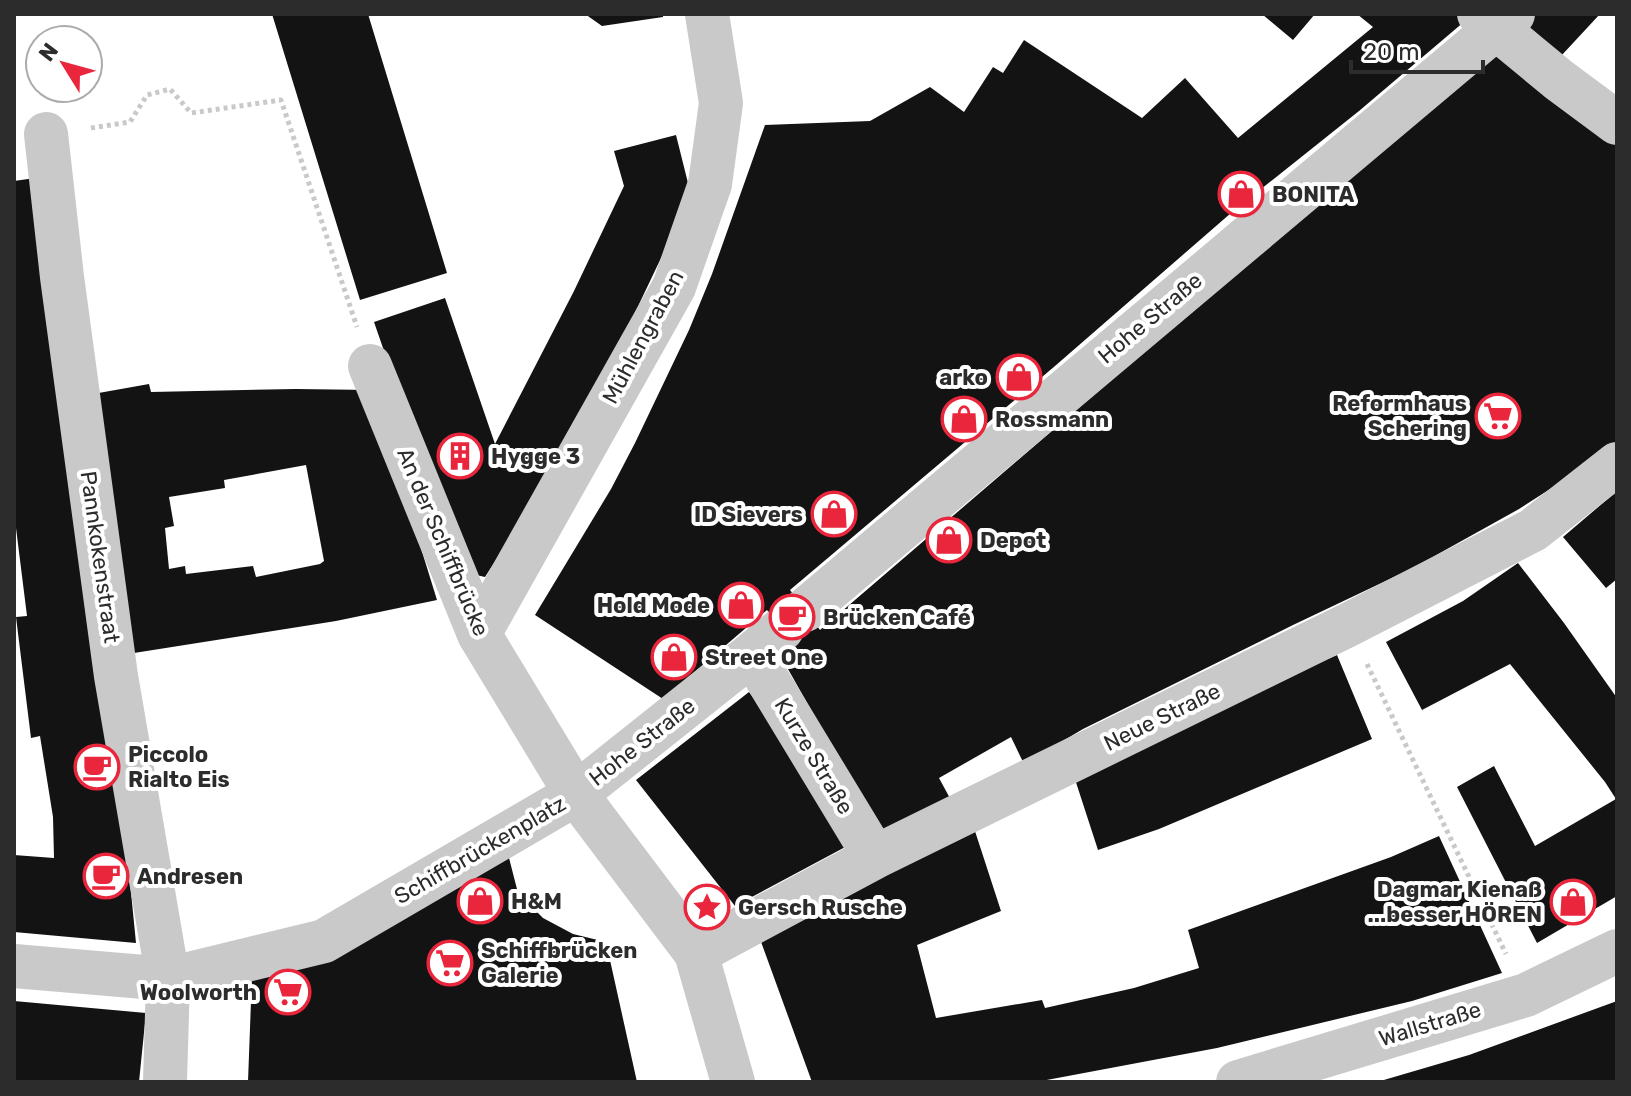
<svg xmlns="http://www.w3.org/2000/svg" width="1631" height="1096" font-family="Rubik,sans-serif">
<rect width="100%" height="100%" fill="#fff"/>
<path fill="#131313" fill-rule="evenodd" d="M272 14H368L447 273 360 300Z
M585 14H663V17L602 26Z
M1262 14H1315L1293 40Z
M1357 14H1457L1465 21 1359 111 1231 213 1055 366 790 590 820 630 1498 48 1617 143V445L1614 448 1519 509 1413 568 1293 625 1083 729 1024 764 1011 737 939 778 952 802 880 832 784 662 797 650 767 610 663 699 535 615 611 489 635 443 689 330 712 274 765 125 870 121 930 87 964 112 993 67 1003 73 1024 40 1142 118 1185 78 1238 138 1373 27Z
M1515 14H1600L1561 56Z
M676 135 691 195 632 319 549 477 485 577 463 572 445 527 374 322 445 298 495 444 574 291 624 186 614 151Z
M42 177 123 811 136 943 14 932V855L54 858 53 817 40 736 31 738 16 617 27 616 14 512V181Z
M149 384 151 392 296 389 372 390 437 600 336 621 134 653 93 394ZM306 465 324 561 320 564 256 577 253 566 186 574 185 566 169 569 165 528 174 526 169 497 225 488 224 480Z
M1617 491V579L1606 588 1563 537Z
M1518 563 1564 623 1617 698V896L1537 943 1457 787 1494 766 1535 846 1616 799 1605 782 1510 664 1422 710 1386 642 1463 601Z
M1337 655 1372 739 1159 829 1098 850 1071 767Z
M749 692 802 761 849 845 735 906 636 780Z
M973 825 1001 911 917 945 936 1018 1042 1000 1045 1008 1134 988 1199 968 1188 930 1391 857 1439 836 1502 973 1412 1001 1217 1048 1036 1082H812L760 939Z
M508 854 518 893 543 918 573 934 606 942 637 1082H248L252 974Z
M14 1001 146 1013 139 1082H14Z
M1617 1001V1082H1377L1469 1055Z"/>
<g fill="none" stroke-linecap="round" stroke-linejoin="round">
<path stroke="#c9c9c9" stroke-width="5" stroke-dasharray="4 4" stroke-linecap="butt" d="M91 128 130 122 147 95 170 89 191 113 281 100 357 327
M1367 664 1506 954"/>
<path stroke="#c9c9c9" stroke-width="44" d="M1479 14 1559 80 1617 123
M46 134 62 277 116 676 168 979 165 1082
M370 366 479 634 576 794 696 953 733 1082
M805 610 1513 14
M479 634 674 287 710 184 721 103 707 14
M752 654 875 857
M696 953 875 857 1348 625 1533 530 1617 464
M14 966 168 979 324 941 576 794 752 654 782 629
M1238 1082 1526 995 1617 951"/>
</g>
<defs>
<g id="shop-ring" transform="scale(2.3)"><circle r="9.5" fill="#fff" stroke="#ea263c" stroke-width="1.5"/><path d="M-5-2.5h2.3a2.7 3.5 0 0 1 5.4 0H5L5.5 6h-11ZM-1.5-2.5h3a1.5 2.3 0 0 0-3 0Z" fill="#ea263c"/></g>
<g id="supermarket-ring" transform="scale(2.3)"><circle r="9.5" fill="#fff" stroke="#ea263c" stroke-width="1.5"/><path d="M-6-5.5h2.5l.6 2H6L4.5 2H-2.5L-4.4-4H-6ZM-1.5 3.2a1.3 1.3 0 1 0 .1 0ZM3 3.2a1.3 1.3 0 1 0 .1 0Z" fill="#ea263c"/></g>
<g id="building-ring" transform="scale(2.3)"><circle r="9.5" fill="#fff" stroke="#ea263c" stroke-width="1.5"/><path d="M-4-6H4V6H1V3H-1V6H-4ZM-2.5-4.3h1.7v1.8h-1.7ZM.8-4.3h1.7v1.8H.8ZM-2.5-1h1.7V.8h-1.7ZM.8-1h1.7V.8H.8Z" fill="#ea263c"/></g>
<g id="cafe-ring" transform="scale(2.3)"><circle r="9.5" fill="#fff" stroke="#ea263c" stroke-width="1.5"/><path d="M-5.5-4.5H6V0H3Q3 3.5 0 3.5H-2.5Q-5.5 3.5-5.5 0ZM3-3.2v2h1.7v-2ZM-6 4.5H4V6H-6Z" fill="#ea263c"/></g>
<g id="sight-ring" transform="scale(2.3)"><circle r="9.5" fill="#fff" stroke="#ea263c" stroke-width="1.5"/><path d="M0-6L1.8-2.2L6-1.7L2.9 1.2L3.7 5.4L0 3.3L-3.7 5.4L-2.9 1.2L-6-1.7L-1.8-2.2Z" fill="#ea263c"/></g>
</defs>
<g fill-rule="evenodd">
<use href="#shop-ring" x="1241" y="194"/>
<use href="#shop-ring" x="1019" y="377"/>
<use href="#supermarket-ring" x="1498" y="416"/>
<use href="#shop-ring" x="964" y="419"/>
<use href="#building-ring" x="460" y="456"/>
<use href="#shop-ring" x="834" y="514"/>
<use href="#shop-ring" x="949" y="540"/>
<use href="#shop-ring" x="741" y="605"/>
<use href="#cafe-ring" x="792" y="617"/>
<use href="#shop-ring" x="674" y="657"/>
<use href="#cafe-ring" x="97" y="767"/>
<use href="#cafe-ring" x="106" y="876"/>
<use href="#shop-ring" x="480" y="901"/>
<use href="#shop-ring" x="1573" y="902"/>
<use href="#sight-ring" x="707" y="907"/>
<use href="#supermarket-ring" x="450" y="963"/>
<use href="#supermarket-ring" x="288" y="992"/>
</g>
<g text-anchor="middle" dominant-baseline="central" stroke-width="8" stroke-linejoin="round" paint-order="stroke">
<g font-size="22" font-weight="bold" fill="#2c2c2c" stroke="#fff" text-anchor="start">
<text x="1272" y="194">BONITA</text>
<text x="988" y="377" text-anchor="end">arko</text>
<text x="1467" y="403" text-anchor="end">Reformhaus<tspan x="1467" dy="25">Schering</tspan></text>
<text x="995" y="419">Rossmann</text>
<text x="491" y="456">Hygge 3</text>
<text x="803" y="514" text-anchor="end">ID Sievers</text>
<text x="980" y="540">Depot</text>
<text x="710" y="605" text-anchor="end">Hold Mode</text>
<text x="823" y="617">Brücken Café</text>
<text x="705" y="657">Street One</text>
<text x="128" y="754">Piccolo<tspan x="128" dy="25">Rialto Eis</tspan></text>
<text x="137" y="876">Andresen</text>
<text x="1542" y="889" text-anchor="end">Dagmar Kienaß<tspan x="1542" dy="25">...besser HÖREN</tspan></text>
<text x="511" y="901">H&amp;M</text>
<text x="738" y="907">Gersch Rusche</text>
<text x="481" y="950">Schiffbrücken<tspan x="481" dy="25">Galerie</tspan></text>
<text x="257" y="992" text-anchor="end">Woolworth</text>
</g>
<g font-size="22" fill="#2c2c2c" stroke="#fff">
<text transform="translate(1150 318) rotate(-40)">Hohe Straße</text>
<text transform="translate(643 337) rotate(-62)">Mühlengraben</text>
<text transform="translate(443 542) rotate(67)">An der Schiffbrücke</text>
<text transform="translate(100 557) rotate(82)">Pannkokenstraat</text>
<text transform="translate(1162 717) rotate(-26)">Neue Straße</text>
<text transform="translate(642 742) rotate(-38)">Hohe Straße</text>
<text transform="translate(814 756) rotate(59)">Kurze Straße</text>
<text transform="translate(480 850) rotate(-30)">Schiffbrückenplatz</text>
<text transform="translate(1430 1024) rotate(-17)">Wallstraße</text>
</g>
</g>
<rect width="1631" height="1096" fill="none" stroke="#2c2c2c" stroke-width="32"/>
<g transform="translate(64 64) rotate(307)"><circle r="38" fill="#ffffff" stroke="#ababab" stroke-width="2"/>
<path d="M0-6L14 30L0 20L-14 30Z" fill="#ea263c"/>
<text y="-12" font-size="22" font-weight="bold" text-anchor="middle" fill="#2c2c2c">N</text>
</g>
<path d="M1351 60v12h132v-12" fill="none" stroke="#2c2c2c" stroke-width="4"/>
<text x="1363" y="60" font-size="24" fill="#2c2c2c" stroke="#ffffff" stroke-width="6" paint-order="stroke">20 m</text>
</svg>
